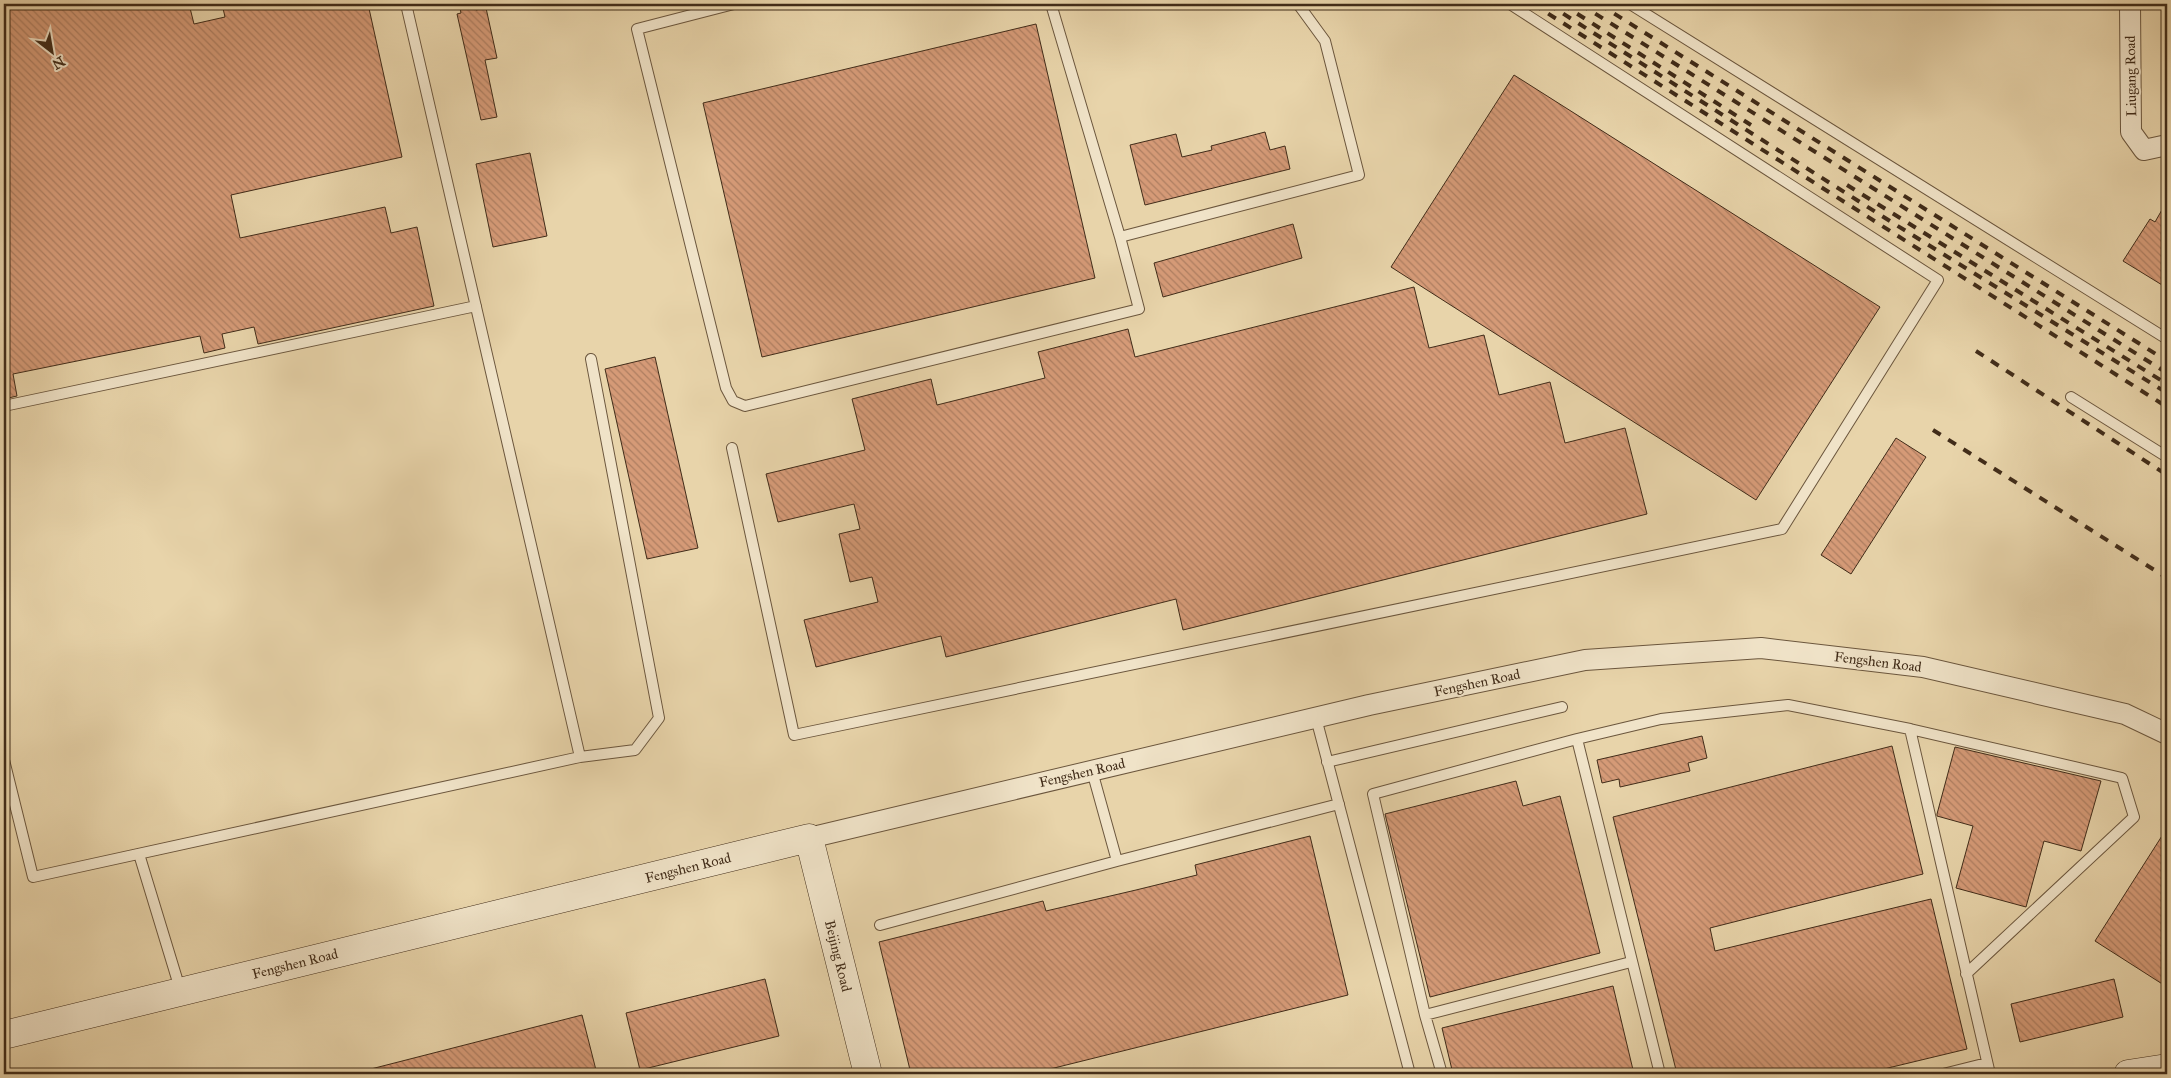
<svg xmlns="http://www.w3.org/2000/svg" width="2171" height="1078" font-family="'IM FELL Great Primer',serif">
<defs>
<pattern id="building-back-hatch" width="6" height="6" patternUnits="userSpaceOnUse" patternTransform="scale(1.25)"><rect width="6" height="6" fill="#d59a77"/><path d="M-1 5l2 2M0 0l6 6M5-1l2 2" fill="none" stroke="#ae7e61"/></pattern>
</defs>
<rect width="100%" height="100%" fill="#e8d4aa"/>
<filter id="stains"><feTurbulence type="fractalNoise" baseFrequency=".004" numOctaves="4"/><feColorMatrix values="0 0 0 0 .2 0 0 0 0 .09 0 0 0 0 .02 0 0 0 .5 -.17"/></filter>
<radialGradient id="worn" r=".72"><stop offset=".6" stop-color="#630" stop-opacity="0"/><stop offset="1" stop-color="#630" stop-opacity=".3"/></radialGradient>
<path fill="url(#building-back-hatch)" stroke="#412c19" d="M4 4H189L194 24 225 17 222 4H368L402 157 231 195 240 238 385 207 391 233 417 227 434 306 258 344 254 327 222 334 225 348 204 353 200 336 13 374 17 396 4 399Z
M459 4H475L476 10 486 8 497 58 485 60 497 117 481 120 457 14 461 13Z
M1036 24 1095 278 762 357 703 103Z
M1514 75 1880 307 1756 500 1391 267Z
M1265 132 1270 150 1285 146 1290 169 1145 205 1130 145 1176 134 1182 157 1212 150 1211 146Z
M530 153 547 236 493 247 476 164Z
M2167 201V288L2123 261 2150 219 2155 222Z
M1293 224 1302 258 1163 297 1154 263Z
M1414 287 1429 348 1484 335 1499 395 1550 382 1565 443 1625 428 1647 514 1183 630 1176 599 946 657 941 636 816 667 804 620 878 602 872 577 850 582 839 534 860 529 854 504 778 522 766 474 865 450 852 399 931 379 937 405 1045 378 1038 352 1128 329 1135 357Z
M655 357 698 548 647 559 605 369Z
M1896 438 1926 457 1851 574 1821 555Z
M1702 736 1707 758 1688 763 1690 771 1620 787 1619 779 1602 783 1597 760Z
M1892 746 1923 874 1710 928 1715 951 1931 899 1967 1049 1863 1074H1677L1613 817Z
M1955 747 2101 781 2081 851 2044 841 2026 907 1956 888 1973 826 1937 816V814Z
M1516 781 1523 806 1560 796 1600 953 1430 997 1385 814Z
M2167 828V987L2095 941Z
M1310 836 1348 995 1030 1074H911L879 942 1043 901 1046 911 1136 890 1197 875 1195 865Z
M765 979 779 1036 640 1070 626 1013Z
M2114 979 2123 1017 2020 1042 2011 1004Z
M1613 986 1634 1074H1453L1442 1028Z
M582 1015 597 1074H367V1070Z"/>
<g fill="none" stroke-linecap="round" stroke-linejoin="round">
<g stroke="#6b563d" stroke-width="12">
<path id="lane" d="M734 4 637 29 726 388 733 401 745 406 1139 309 1120 237 1359 175 1325 41 1298 4
M1051 4 1120 237
M1630 4 2167 339
M2071 397 2167 457
M4 406 476 306
M732 448 794 735 1782 529 1938 280 1510 4
M1316 718 1410 1074
M1910 729 2122 778 2134 817 1966 974
M580 757 635 750 659 718 591 359
M4 760 33 877 580 757 406 4
M1327 762 1562 707
M1092 771 1117 861 1339 804
M139 854 181 992
M880 925 1117 861
M1425 1015 1373 794 1577 739
M1442 1074 1425 1015 1631 962
M1660 1074 1577 739 1661 719 1788 705 1910 729 1990 1074
M1943 1074 1987 1063"/>
</g>
<g stroke="#6b563d" stroke-width="22">
<path id="street" d="M2130 4 2131 132 2144 150 2167 145
M809 838 1369 705 1585 660 1761 648 1923 667 2125 714 2167 734"/>
</g>
<g stroke="#412c19" stroke-width="29">
<path id="secondary" d="M4 1035 809 838 868 1074
M2128 1074 2167 1068"/>
</g>
<use href="#lane" stroke="#f0e3c8" stroke-width="10"/>
<use href="#street" stroke="#f0e3c8" stroke-width="20"/>
<use href="#secondary" stroke="#f0e3c8" stroke-width="28"/>
<path stroke="#412c19" stroke-width="4" stroke-dasharray="9 9" stroke-linecap="butt" d="M1533 4 2167 407
M1548 4 1893 223 2167 393
M1562 4 1751 125
M1580 4 2167 373
M1599 4 2167 361
M1847 185 2167 384
M1976 351 2167 475
M1933 430 2167 578"/>
</g>
<g text-anchor="middle" dominant-baseline="central" stroke-width="4" stroke-linejoin="round" paint-order="stroke">
<g font-size="14" fill="#412c19" stroke="#f0e3c8">
<text transform="translate(2131 76) rotate(-91)">Liugang Road</text>
<text transform="translate(1878 662) rotate(7)">Fengshen Road</text>
<text transform="translate(1477 683) rotate(-12)">Fengshen Road</text>
<text transform="translate(1082 773) rotate(-13)">Fengshen Road</text>
<text transform="translate(688 868) rotate(-14)">Fengshen Road</text>
<text transform="translate(838 956) rotate(76)">Beijing Road</text>
<text transform="translate(295 964) rotate(-14)">Fengshen Road</text>
</g>
</g>
<rect width="2171" height="1078" fill="none" stroke="#e8d4aa" stroke-width="20"/>
<rect x="5" y="5" width="2161" height="1068" fill="none" stroke="#412c19" stroke-width="2.5"/>
<rect x="10" y="10" width="2151" height="1058" fill="none" stroke="#412c19"/>
<g transform="translate(52 52) rotate(149)" stroke="#f0e3c8" stroke-width="4" paint-order="stroke">
<path d="M0-4L9 19L0 12L-9 19Z" fill="#412c19"/>
<text y="-8" font-size="14" font-weight="bold" text-anchor="middle" fill="#412c19">N</text>
</g>
<rect width="100%" height="100%" filter="url(#stains)"/>
<rect width="100%" height="100%" fill="url(#worn)"/>
</svg>
